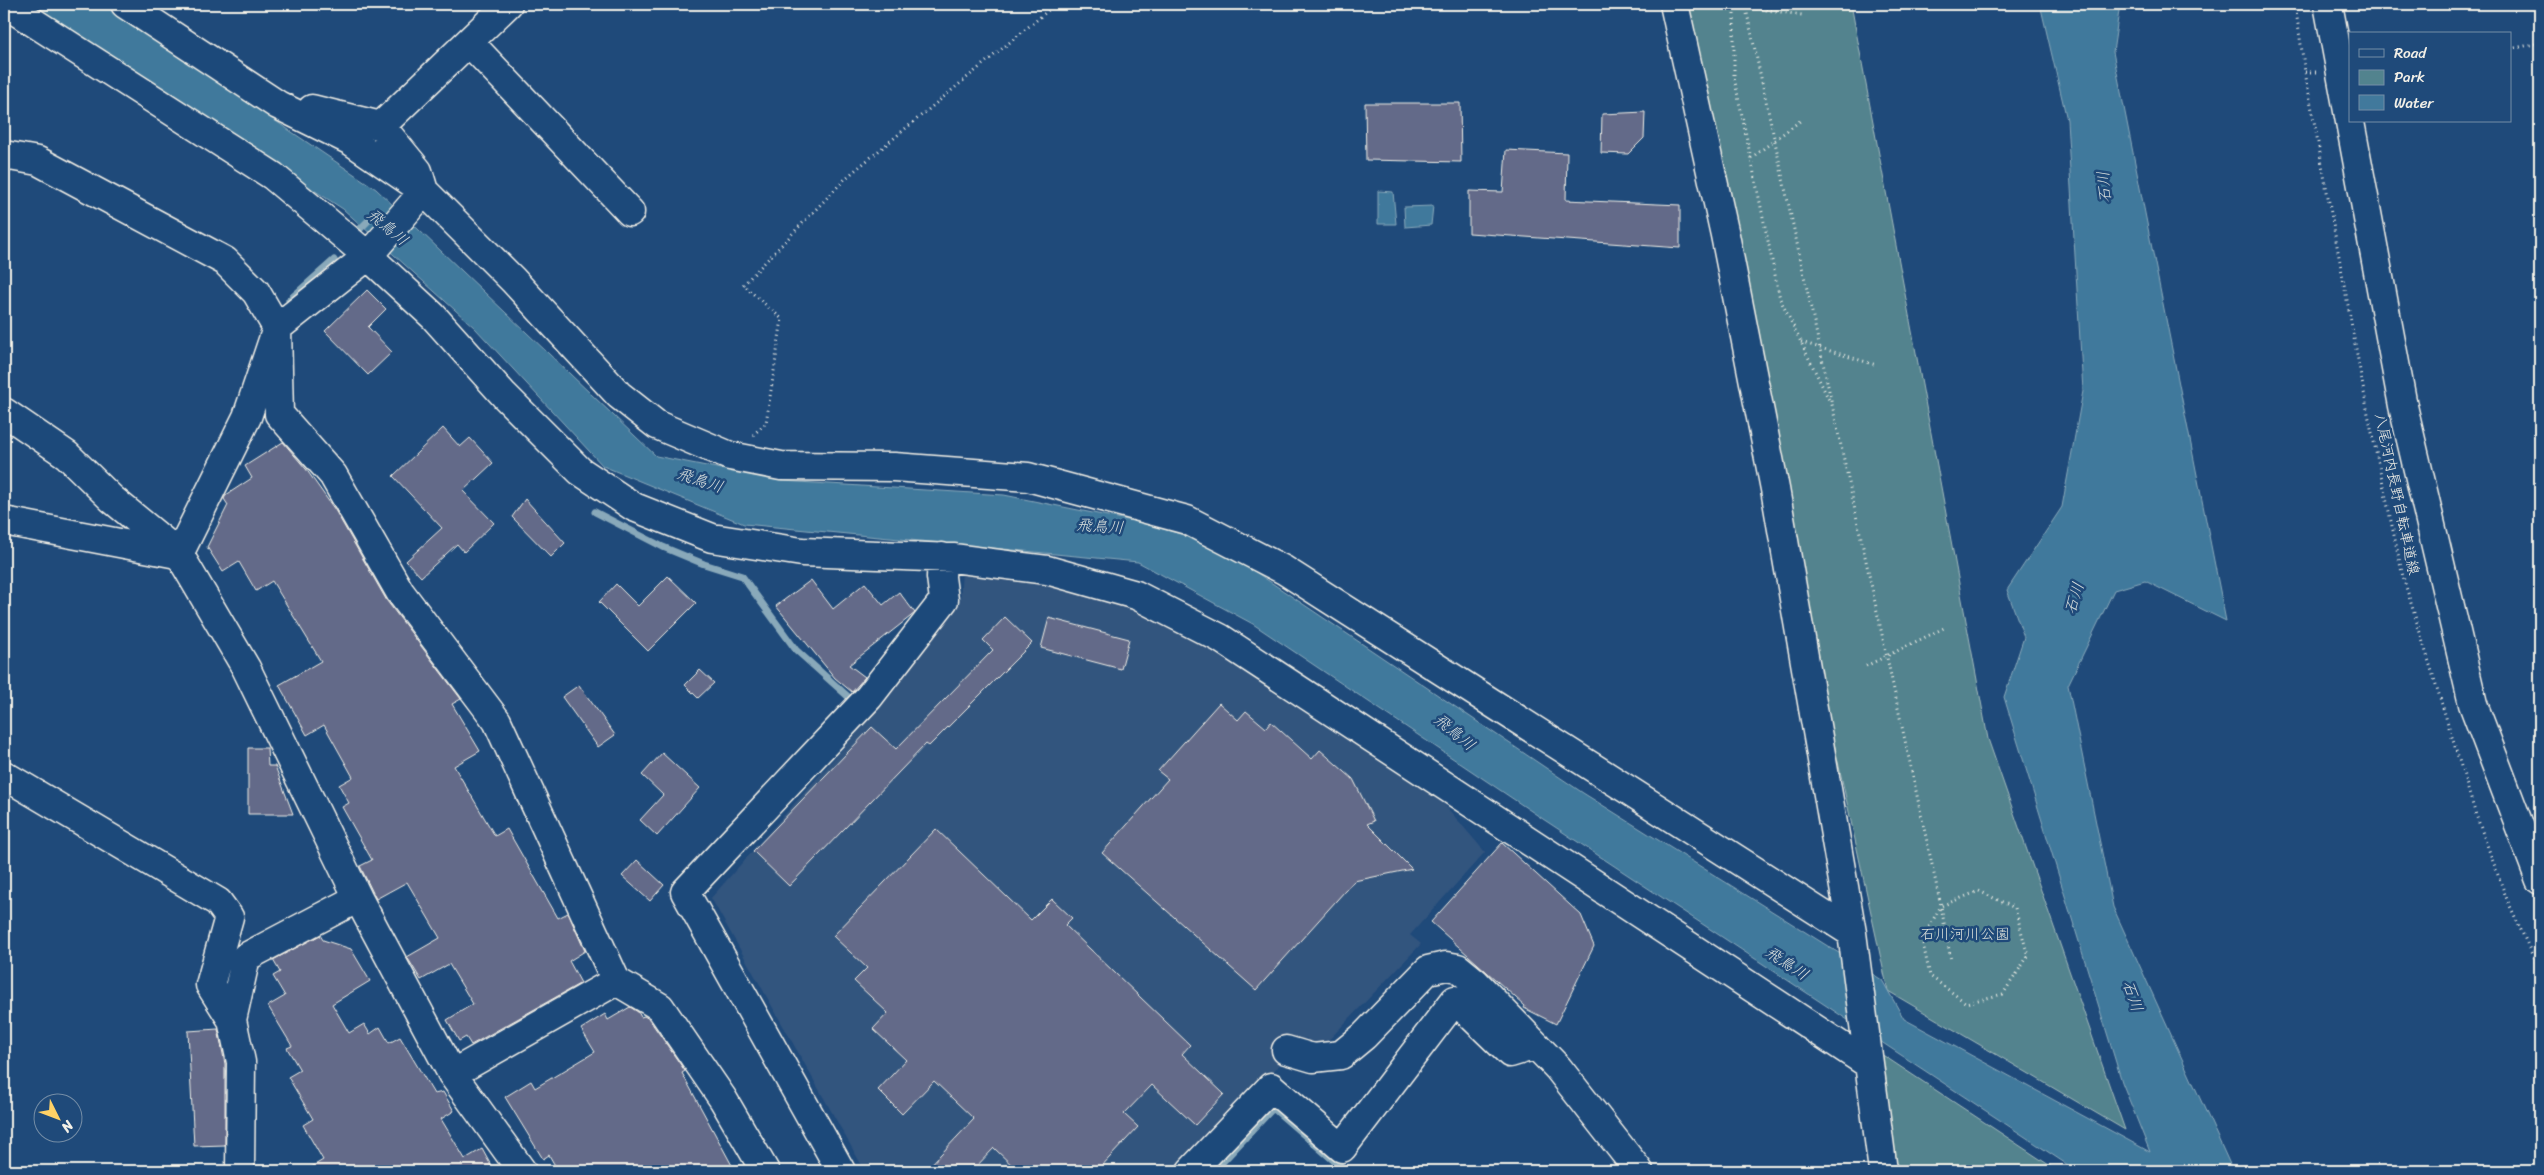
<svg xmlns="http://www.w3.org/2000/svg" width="2544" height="1175" font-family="Sriracha,'Klee One',sans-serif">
<rect width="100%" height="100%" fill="#1f4a7a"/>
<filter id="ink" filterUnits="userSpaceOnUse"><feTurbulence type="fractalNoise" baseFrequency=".02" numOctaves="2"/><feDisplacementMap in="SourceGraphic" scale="10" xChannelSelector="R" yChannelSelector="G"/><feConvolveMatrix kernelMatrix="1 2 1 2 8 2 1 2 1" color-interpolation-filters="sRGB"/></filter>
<g filter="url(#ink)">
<path fill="#33547e" d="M962 571 1107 597 1205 647 1443 803 1485 852 1410 935 1421 944 1320 1049 1305 1038 1178 1171H865L711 898 877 710 960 602Z"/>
<path fill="#52838e" stroke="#a3babb" d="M1673 4H1851L1988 739 2125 1130 1888 991Z
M1875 1050 2058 1171H1889Z"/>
<path fill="#41799c" stroke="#89a9ba" d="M26 4H103L376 189 656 456 782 481 1004 495 1147 524 1214 544 1583 793 1882 980 1904 1019 2150 1152 2122 1082 2004 697 2024 637 2007 590 2062 507 2083 391 2067 120 2040 4H2120L2113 52 2226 621 2145 581 2114 590 2068 685 2113 907 2233 1171H2077L1543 819 1253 624 1138 562 744 524 603 466 475 328 343 209Z
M1378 191 1393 192 1396 224H1378Z
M1433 206 1431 225 1405 227 1404 207Z"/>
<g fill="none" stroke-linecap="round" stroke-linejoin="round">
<path stroke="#89a9ba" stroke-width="7" d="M359 230 368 221
M289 300 334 260
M595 512 663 547 704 564 742 576 796 650 853 701
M1214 1171 1273 1108 1346 1171"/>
</g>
<path fill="#636b89" stroke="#f4f1e8" d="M1365 103H1460L1461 162 1366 160Z
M1645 112 1644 138 1628 154 1601 153 1602 114Z
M1506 150 1567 153 1566 200 1680 205V248L1469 233V191L1503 192Z
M367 290 386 309 368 327 392 352 368 375 325 331Z
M443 428 460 447 470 438 493 463 463 491 494 523 464 552 457 544 421 577 406 561 442 528 393 476Z
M283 442 306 469 335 510 387 601 461 699 452 704 480 751 454 766 495 836 507 829 558 918 568 913 585 951 569 961 581 983 471 1045 466 1037 459 1041 447 1020 473 1004 449 964 421 980 407 957 440 938 407 882 376 899 360 866 372 860 342 807 349 803 339 785 353 777 324 725 307 735 279 685 321 661 272 581 256 591 239 562 223 572 207 547 228 505 224 499 226 495 252 478 245 466Z
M525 499 565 543 551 557 512 517Z
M668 576 696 603 648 651 599 602 616 584 638 606Z
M811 580 833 609 865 583 883 605 899 592 915 613 849 665 865 677 852 692 835 678 776 606Z
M1005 617 1032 643 929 746 926 744 789 886 753 851 872 727 896 749 993 650 983 640Z
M1049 618 1129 639 1121 669 1041 648Z
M700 670 714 683 698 698 685 685Z
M579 685 615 735 598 747 562 697Z
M1219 703 1238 720 1246 711 1266 728 1271 722 1312 759 1320 750 1353 779 1374 821 1367 824 1412 869 1354 881 1256 990 1102 853 1168 779 1158 771Z
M248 748H267L268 766H275L293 814H248Z
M662 753 700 788 657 836 640 820 663 795 642 775Z
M936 829 1031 920 1052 899 1072 918 1065 925 1190 1045 1182 1054 1224 1094 1195 1125 1152 1085 1124 1114 1138 1127 1097 1171H1018L994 1148 972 1171H925L974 1119 934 1081 902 1114 878 1090 906 1060 873 1029 888 1013 854 981 867 968 833 936Z
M1502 843 1581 915 1594 946 1556 1024 1524 1008 1525 1006 1431 922Z
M637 860 664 885 650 901 622 876Z
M320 935 323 940 351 949 370 981 332 1004 349 1033 364 1024 370 1034 380 1027 389 1043 400 1037 434 1094 443 1092 454 1111 441 1119 465 1159 482 1149 494 1171H305L323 1160 303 1125 313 1119 288 1077 300 1070 287 1048 292 1046 268 1006 285 996 273 976 280 972 273 960Z
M630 1007 638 1012 641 1017 644 1016 649 1019 685 1071 682 1073 735 1171H558L549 1155 543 1159 505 1097 531 1081 535 1088 595 1052 581 1029 605 1014 608 1020Z
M218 1029 225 1064V1145L194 1146 188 1031Z"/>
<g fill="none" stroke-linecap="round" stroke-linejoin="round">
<g stroke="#f4f1e8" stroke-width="31">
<path id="minor" d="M5 4 273 176 368 256 433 316 504 395 580 471 634 507 712 538 802 552 953 558 1047 570 1136 595 1220 638 1867 1063
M125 4 278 105 351 141 424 191 513 280 619 395 657 425 730 456 781 466 894 467 1028 477 1187 520 1284 570 1852 933
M1674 4 1725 235 1775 489 1852 933 1883 1171
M2328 4 2403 406 2473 704 2540 880
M469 42 630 212
M381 126 508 4
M4 155 38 161 225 261 256 292 277 328 279 414 333 475 400 592 497 721 616 981 660 1007 723 1099 765 1171
M4 412 67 455 112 499 179 554 246 668 358 898 452 1074 522 1171
M4 521 177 554
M179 554 247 417 277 328 368 256 424 191 418 171 381 126 312 109
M4 775 218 902 229 917 210 985 232 1020 241 1062 240 1171
M232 1020 246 957 358 898
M1286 1050 1313 1058 1341 1055 1364 1036 1428 970 1446 966 1458 968 1475 982 1558 1068 1639 1171
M452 1074 616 981
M841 1171 685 892 869 697 944 600 941 577 942 557
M1191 1171 1271 1087 1342 1148 1455 1000 1510 1053 1536 1045"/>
</g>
<path stroke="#f4f1e8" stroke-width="3" stroke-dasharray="1 4" stroke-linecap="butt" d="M1734 4V77L1780 299 1829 400
M1745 4 1941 906 1951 961
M2295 4 2305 72 2368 414 2403 577 2475 812 2506 897 2540 972
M1746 7 1802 15
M2510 49 2540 43
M2305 72H2317
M1751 158 1800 121
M1801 342 1876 365
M753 435 766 423 782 319 743 285 847 177 1056 4
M1866 666 1946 627
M1979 891 2015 908 2028 956 2003 994 1966 1003 1930 976 1922 939 1941 906Z"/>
<use href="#minor" stroke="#1f4a7a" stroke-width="28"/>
</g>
</g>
<g text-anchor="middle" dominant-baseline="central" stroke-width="5" stroke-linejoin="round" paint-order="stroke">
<g font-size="15" fill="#f4f1e8" stroke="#1f4a7a">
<text transform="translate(2397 494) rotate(78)">八尾河内長野自転車道線</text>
</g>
<g font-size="15" fill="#dce0da" stroke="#1f4a7a">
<text x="1965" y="934">石川河川公園</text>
</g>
<g font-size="16" font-style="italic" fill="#d9dfdd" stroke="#1f4a7a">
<text transform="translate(2104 187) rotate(-95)">石川</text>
<text transform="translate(388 227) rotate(40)">飛鳥川</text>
<text transform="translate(700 480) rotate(18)">飛鳥川</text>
<text transform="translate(1100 526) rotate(4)">飛鳥川</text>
<text transform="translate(2074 598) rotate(-73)">石川</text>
<text transform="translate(1455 732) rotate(40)">飛鳥川</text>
<text transform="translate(1787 963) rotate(33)">飛鳥川</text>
<text transform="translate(2133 996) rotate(71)">石川</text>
</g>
</g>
<rect width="2544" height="1175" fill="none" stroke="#1f4a7a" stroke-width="20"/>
<rect x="10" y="10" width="2524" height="1155" fill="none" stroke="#f4f1e8" stroke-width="2" filter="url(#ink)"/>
<rect x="2349" y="32" width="162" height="90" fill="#1f4a7a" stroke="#748da6"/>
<rect x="2359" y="49" width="25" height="8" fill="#1f4a7a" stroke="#748da6"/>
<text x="2394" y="58" font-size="15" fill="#f4f1e8">Road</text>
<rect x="2359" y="70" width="25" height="15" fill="#52838e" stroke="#748da6"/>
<text x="2394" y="82" font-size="15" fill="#f4f1e8">Park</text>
<rect x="2359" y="95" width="25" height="15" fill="#41799c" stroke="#748da6"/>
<text x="2394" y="108" font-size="15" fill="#f4f1e8">Water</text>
<g transform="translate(58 1118) rotate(132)"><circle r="24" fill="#1f4a7a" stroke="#748da6"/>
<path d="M0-4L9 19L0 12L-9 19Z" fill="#ffd166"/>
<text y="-8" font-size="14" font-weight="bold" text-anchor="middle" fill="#f4f1e8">N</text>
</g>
</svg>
